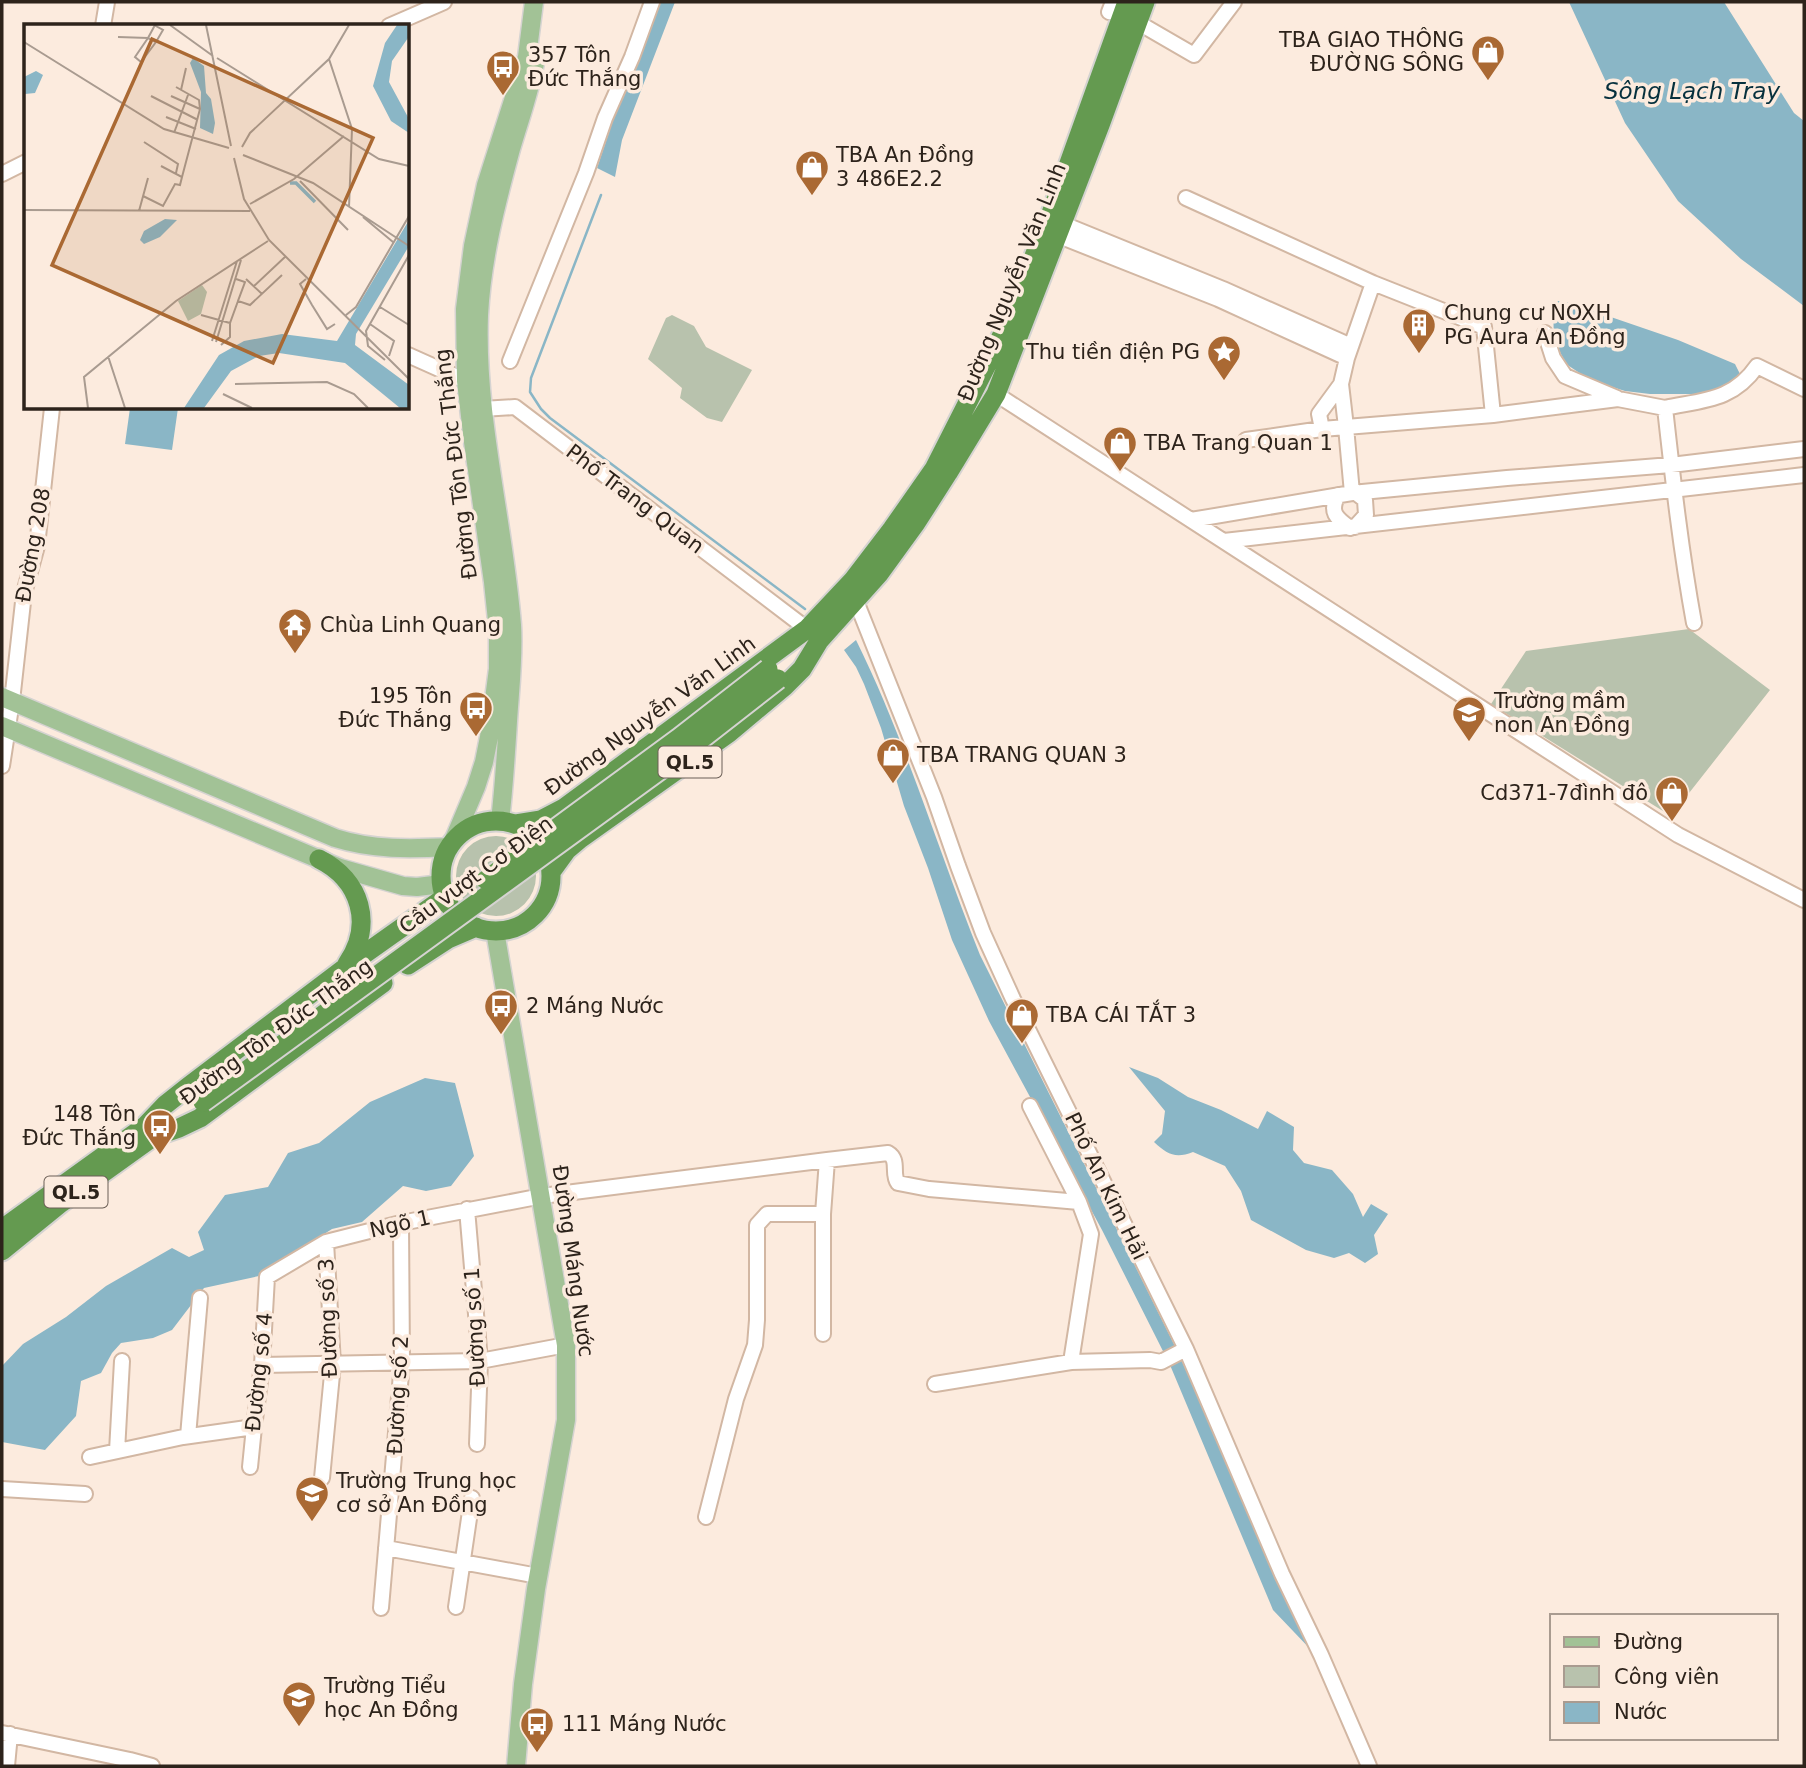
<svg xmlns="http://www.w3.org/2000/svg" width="1806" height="1768" font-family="'DejaVu Sans',sans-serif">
<rect width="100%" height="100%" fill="#fcebde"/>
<path fill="#b8c2ad" d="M672 315 694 326 706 347 752 370 722 422 707 418 680 398 682 388 648 359 666 318Z
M1689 629 1770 690 1671 816 1491 704 1526 651Z
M456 876a40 40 0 1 1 80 0a40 40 0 1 1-80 0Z"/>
<path fill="#8ab6c6" d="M659 2H675L622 140 615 177 597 168 621 96Z
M1569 2H1724L1794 113 1804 121V306L1741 259 1678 201 1625 123Z
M1558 301 1570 303 1678 340 1735 364 1740 374 1721 389 1695 394H1650L1625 391 1590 380 1566 364 1554 340 1553 308Z
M130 408H178L172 450 125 444Z
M856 640C906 741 938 850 980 955L1176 1348 1314 1653 1273 1610 1170 1365 1102 1230 989 1021 952 940 928 868 904 806 881 728 864 684 856 667 844 650Z
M1129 1067 1158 1078 1188 1097 1221 1110 1258 1129 1267 1111 1294 1127 1293 1150 1304 1163 1332 1170 1353 1194 1363 1217 1371 1204 1388 1214 1374 1235 1378 1254 1365 1263 1349 1253 1334 1258 1306 1250 1251 1220 1241 1191 1225 1166 1193 1152C1175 1159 1167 1154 1154 1142L1162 1134 1165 1111Z
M425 1078 455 1083 474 1156 451 1186 426 1191 403 1186 362 1222 332 1229 259 1276 204 1288 172 1330 153 1338 121 1343 112 1353 101 1373 81 1381 76 1416 45 1450 2 1442V1366L23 1344 66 1317 106 1286 172 1248 189 1257 204 1250 198 1232 225 1195 268 1187 288 1153 319 1143 370 1102Z"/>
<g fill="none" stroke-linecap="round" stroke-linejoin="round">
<path stroke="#8ab6c6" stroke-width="2.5" d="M601 195 531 378 530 392 541 409 550 418 805 609"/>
<g stroke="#d2b7a3" stroke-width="18">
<path id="minor" d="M1109 12 1113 2
M1137 22 1194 55 1234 2
M103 26 107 2
M389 26 444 2
M2 174 26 162
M1186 198 1373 283 1484 327 1493 415 1346 427 1352 493
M1056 221 1223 289 1351 346
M1049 232 1218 299 1347 358
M1545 333 1553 358 1565 376 1617 398
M408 355 466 381 482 409 515 407 807 629
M510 361 586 173 605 118 632 57 652 2
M996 394 1678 835 1804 900
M1665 408C1703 400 1733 401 1757 366L1804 389
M1493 415 1618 399 1665 408C1673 480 1681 552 1694 623
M1322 429 1319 414 1341 384
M1246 440 1322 429 1346 427 1341 384 1347 358 1373 283
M1338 495C1329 512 1336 518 1350 528
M1191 520 1352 493 1507 478 1671 465 1804 449
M1355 527 1366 515 1365 500 1356 493
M1224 541 1804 475
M856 601 934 797 958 866 983 933 1013 999 1186 1349 1282 1574 1321 1655 1369 1766
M2 766 12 701 24 593 37 546 52 408
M1030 1106 1079 1202
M467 1209 480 1361 477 1444
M823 1334V1214L827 1160 888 1153C900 1160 891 1174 898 1183L929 1189 1079 1202 1091 1234 1071 1362
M262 1365 480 1361 566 1345
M935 1384 1071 1362 1150 1360 1161 1362 1186 1349
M188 1436 200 1298
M117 1451 122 1361
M90 1457 183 1437 254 1427
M250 1467 254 1427 262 1365 267 1277 326 1242 401 1223 542 1196 827 1160
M322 1478 333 1364 326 1242
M2 1489 85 1494
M706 1517 736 1399 755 1345 757 1320V1225L767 1214H823
M386 1548 538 1576
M456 1607 472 1498
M381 1608 402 1362 401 1223
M2 1733 130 1760 152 1766
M7 1766 10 1734"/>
</g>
<g stroke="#d5d3d1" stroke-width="21">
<path id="major" d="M2 697 335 838C373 850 410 849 450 847
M2 726 340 868 403 886 417 887 442 884
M500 821C504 787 506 754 508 721 510 689 514 657 512 625 504 522 475 419 479 315 482 258 496 204 511 149 520 118 531 89 536 57
M454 839 476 787 484 762 489 737 498 669V630L493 582 473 442 466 381 465 309 473 246 486 185 527 57 534 2
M495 931 566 1345V1420L536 1589 523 1684 516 1766"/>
</g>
<g stroke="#d5d3d1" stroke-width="23">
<path id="highway" d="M441 876a55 55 0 1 1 110 0a55 55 0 1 1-110 0Z
M516 824 541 820 564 808 807 629 853 580 892 529 934 469 1003 333 1049 219 1127 2
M319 859C361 880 374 925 347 964
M551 872 567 850 580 839 729 733 784 687 802 669 819 641 879 574 916 523 948 473 996 394 1100 125 1145 2
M408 965 448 939 476 927
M2 1229 145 1126 165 1105 189 1086 342 970 445 897
M2 1251 61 1203 153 1137 179 1128 200 1118 383 983"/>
</g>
<use href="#minor" stroke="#fff" stroke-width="14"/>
<use href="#major" stroke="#a2c296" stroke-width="18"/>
<use href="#highway" stroke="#649a50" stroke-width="19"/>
<g stroke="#d5d3d1" stroke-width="23" stroke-linecap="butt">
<path id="highway-bridge" d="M486 880 678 739 768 669
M203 1102 687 750 778 679"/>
</g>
<use href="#highway-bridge" stroke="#649a50" stroke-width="19"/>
</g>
<defs>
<g id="shop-pin" transform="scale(1.75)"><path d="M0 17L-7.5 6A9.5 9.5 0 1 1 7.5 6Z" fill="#aa6933" stroke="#fcebde"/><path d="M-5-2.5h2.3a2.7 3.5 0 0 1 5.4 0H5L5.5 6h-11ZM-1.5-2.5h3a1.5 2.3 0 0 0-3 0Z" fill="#fff"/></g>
<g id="bus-pin" transform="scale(1.75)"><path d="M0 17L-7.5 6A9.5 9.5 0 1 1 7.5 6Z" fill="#aa6933" stroke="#fcebde"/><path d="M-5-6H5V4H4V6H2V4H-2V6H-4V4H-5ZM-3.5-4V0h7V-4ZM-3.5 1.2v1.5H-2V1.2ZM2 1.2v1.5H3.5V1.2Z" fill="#fff"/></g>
<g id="building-pin" transform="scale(1.75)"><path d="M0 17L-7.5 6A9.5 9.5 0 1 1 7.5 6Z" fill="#aa6933" stroke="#fcebde"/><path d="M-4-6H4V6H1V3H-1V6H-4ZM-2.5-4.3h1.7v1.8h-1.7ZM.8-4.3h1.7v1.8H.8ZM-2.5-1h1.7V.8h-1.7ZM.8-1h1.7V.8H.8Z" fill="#fff"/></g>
<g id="sight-pin" transform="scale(1.75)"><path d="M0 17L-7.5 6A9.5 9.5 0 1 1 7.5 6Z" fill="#aa6933" stroke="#fcebde"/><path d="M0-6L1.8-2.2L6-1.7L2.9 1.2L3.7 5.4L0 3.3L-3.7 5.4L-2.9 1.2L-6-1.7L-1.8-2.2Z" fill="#fff"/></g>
<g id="temple-pin" transform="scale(1.75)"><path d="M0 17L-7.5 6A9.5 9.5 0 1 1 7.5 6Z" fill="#aa6933" stroke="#fcebde"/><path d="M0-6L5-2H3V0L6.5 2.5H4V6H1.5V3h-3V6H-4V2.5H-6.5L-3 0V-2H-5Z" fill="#fff"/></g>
<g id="school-pin" transform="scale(1.75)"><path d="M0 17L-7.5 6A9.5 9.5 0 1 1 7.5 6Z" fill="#aa6933" stroke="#fcebde"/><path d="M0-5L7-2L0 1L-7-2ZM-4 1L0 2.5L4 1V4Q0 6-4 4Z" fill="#fff"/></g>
</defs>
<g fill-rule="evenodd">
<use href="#shop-pin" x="1488" y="52"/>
<use href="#bus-pin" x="503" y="67"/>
<use href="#shop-pin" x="812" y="167"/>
<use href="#building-pin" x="1419" y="325"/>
<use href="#sight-pin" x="1224" y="352"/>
<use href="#shop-pin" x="1120" y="443"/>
<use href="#temple-pin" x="295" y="625"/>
<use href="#bus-pin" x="476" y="708"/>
<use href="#school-pin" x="1469" y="713"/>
<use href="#shop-pin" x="893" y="755"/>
<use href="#shop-pin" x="1672" y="793"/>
<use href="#bus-pin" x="501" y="1006"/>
<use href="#shop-pin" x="1022" y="1015"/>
<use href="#bus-pin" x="160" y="1126"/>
<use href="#school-pin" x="312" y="1493"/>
<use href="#school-pin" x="299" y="1698"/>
<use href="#bus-pin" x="537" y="1724"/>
</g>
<g text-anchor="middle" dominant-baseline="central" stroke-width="7" stroke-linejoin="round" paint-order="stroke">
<g fill="#fcebde" stroke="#6b5f56" stroke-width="2">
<rect x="658.5" y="746.5" width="63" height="31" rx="5"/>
<rect x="44.5" y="1176.5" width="63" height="31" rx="5"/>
</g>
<g font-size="19" font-weight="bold" fill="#2d231b">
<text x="690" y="762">QL.5</text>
<text x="76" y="1192">QL.5</text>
</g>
<g font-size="21" fill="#2d231b" stroke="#fcebde" text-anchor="start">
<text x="1464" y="40" text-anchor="end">TBA GIAO THÔNG<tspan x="1464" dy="24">ĐƯỜNG SÔNG</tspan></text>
<text x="528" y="55">357 Tôn<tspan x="528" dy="24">Đức Thắng</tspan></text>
<text x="836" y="155">TBA An Đồng<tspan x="836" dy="24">3 486E2.2</tspan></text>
<text x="1444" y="313">Chung cư NOXH<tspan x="1444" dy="24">PG Aura An Đồng</tspan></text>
<text x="1200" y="352" text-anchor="end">Thu tiền điện PG</text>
<text x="1144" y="443">TBA Trang Quan 1</text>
<text x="320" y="625">Chùa Linh Quang</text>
<text x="452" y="696" text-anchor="end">195 Tôn<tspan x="452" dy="24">Đức Thắng</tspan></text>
<text x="1494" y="701">Trường mầm<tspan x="1494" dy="24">non An Đồng</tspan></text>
<text x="917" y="755">TBA TRANG QUAN 3</text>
<text x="1648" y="793" text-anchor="end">Cd371-7đình đô</text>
<text x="526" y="1006">2 Máng Nước</text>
<text x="1046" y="1015">TBA CÁI TẮT 3</text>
<text x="136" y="1114" text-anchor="end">148 Tôn<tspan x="136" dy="24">Đức Thắng</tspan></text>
<text x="336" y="1481">Trường Trung học<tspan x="336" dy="24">cơ sở An Đồng</tspan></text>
<text x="324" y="1686">Trường Tiểu<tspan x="324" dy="24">học An Đồng</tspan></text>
<text x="562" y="1724">111 Máng Nước</text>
</g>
<g font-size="21" fill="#2d231b" stroke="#fcebde">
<text transform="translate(1012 282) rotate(-68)">Đường Nguyễn Văn Linh</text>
<text transform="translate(456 464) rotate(-97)">Đường Tôn Đức Thắng</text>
<text transform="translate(635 499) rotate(37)">Phố Trang Quan</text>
<text transform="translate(33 545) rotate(-80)">Đường 208</text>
<text transform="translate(650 716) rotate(-36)">Đường Nguyễn Văn Linh</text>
<text transform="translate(476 875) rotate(-36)">Cầu vượt Cơ Điện</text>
<text transform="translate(276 1032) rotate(-36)">Đường Tôn Đức Thắng</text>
<text transform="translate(1106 1186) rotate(64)">Phố An Kim Hải</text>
<text transform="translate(400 1224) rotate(-13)">Ngõ 1</text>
<text transform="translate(573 1261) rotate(82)">Đường Máng Nước</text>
<text transform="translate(328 1318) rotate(-92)">Đường số 3</text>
<text transform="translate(475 1327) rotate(-93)">Đường số 1</text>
<text transform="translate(259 1372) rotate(-84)">Đường số 4</text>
<text transform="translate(398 1395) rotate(-87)">Đường số 2</text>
</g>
<g font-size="23" font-style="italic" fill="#06303d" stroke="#fcebde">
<text x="1692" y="91">Sông Lạch Tray</text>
</g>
</g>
<g transform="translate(24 24)">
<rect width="385" height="385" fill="#fcebde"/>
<path d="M178 261 183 268 177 290 164 297 154 277Z" fill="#b8c2ad"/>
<path d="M373 1H385L384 14 368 37 365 58 385 95V109L367 97 349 62 361 19ZM169 34 180 42 182 69 187 75 191 99 189 110 176 104 177 68 166 39ZM12 47 19 51 11 69 1 70 0 53ZM141 195 153 196 136 213 120 220 116 216 120 207ZM385 196V222L332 310 331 321 385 361V384H376L321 339 255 329 235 332 207 347 180 384H160L195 331 220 317 258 310 313 317Z" fill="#8ab6c6"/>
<path fill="none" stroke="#8ab6c6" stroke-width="3.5" d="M266 159H272L291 178"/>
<path fill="none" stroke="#a99b90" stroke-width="2" d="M130 1 139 6 132 18 117 38 111 33 124 14 132 18M146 1 189 32M182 1 207 122M94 13 124 14 131 1M0 18 140 105 205 124M193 34 355 135 385 142M305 35 328 105 325 183M152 63 175 76 176 85 158 153M157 66 162 44M127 72 174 96M147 72 176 85M142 93 172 105M150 109 164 71M120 118 154 140 152 149M218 123 226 109 305 35 325 1M219 131 289 159 385 222M210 134 220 175 245 216 385 355M276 157 324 206M119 172 139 182 151 160 156 161 158 153 137 142M226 180 270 155 320 112M0 186 226 187M115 187 124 154M339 193 369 218M212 255 221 258 214 277 226 281 258 251M222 255 238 270M282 255 276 260 288 281 303 305 311 300M230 262 262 232M356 283 385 301M177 291 206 299 214 277M322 291 332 283 385 192M346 300 370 317 365 332M188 317 213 237M192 318 217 236M197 321 206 313V299M84 332 101 384M361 336 344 322 342 307 385 231M211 360 303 358 330 370 344 384M199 370 228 384M64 384 60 353 152 277 244 217"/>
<path fill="#aa6933" fill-opacity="0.15" stroke="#aa6933" stroke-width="3.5" d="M128 15 349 114 249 339 28 241Z"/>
<rect width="385" height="385" fill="none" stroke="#2d231b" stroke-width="3.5"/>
</g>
<rect width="1806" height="1768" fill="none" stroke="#2d231b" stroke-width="7"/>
<rect x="1550" y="1614" width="228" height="126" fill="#fcebde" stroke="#a99b90" stroke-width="2"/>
<rect x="1564" y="1637" width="35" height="10" fill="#a2c296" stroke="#a99b90" stroke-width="2"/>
<text x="1614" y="1649" font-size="21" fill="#2d231b">Đường</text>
<rect x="1564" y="1666" width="35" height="21" fill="#b8c2ad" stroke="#a99b90" stroke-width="2"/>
<text x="1614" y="1684" font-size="21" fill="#2d231b">Công viên</text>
<rect x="1564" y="1702" width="35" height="21" fill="#8ab6c6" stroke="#a99b90" stroke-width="2"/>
<text x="1614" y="1719" font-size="21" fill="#2d231b">Nước</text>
</svg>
